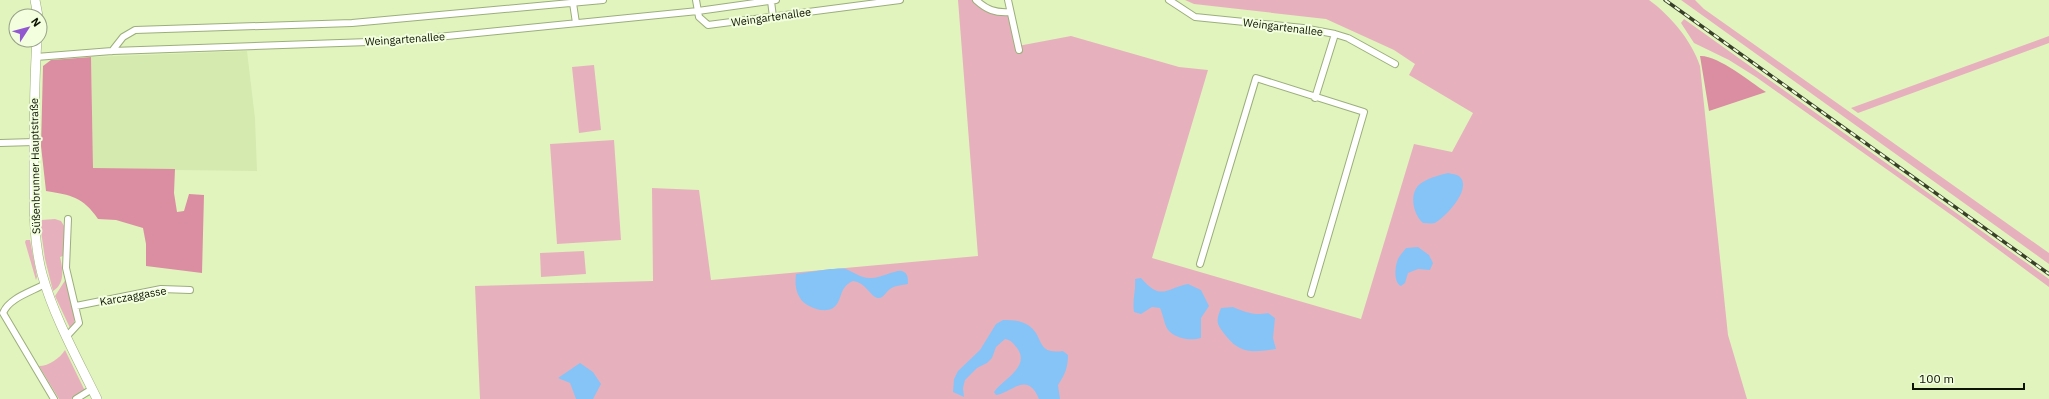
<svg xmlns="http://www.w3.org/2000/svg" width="2049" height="399" font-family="'IBM Plex Sans',sans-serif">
<rect width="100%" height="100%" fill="#e1f4be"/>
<path fill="#d5eaae" d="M247 51 255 118 257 171 93 169 91 57Z"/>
<path fill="#e6b1bd" d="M958 0H976L984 8 1010 12 1018 46 1071 36 1179 67 1208 70 1152 258 1361 319 1414 144 1452 152 1473 113 1409 75 1415 64 1394 50 1326 19 1194 4 1185 0H1649C1670 15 1692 41 1700 66L1728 335 1747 399H480L475 286 653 281 652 188 699 190 711 280 978 256Z
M1681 0H1695L1704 9 2049 253V264Z
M1684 19 2049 279V287L1957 219 1756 77 1729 60 1694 43 1681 23Z
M2049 36V43L1858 113 1851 108Z
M594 65 601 130 579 133 572 67Z
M614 140 621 240 557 244 550 144Z
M55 219 61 221 66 229V255L60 257C63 269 65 284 53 291L45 259 40 224 41 220Z
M26 240H30L37 277 36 280 25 242Z
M584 251 586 274 541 277 540 253Z
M66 279 75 318 74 323 70 328 55 296Z
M65 350 85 391 71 399H59L39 366C49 366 60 358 65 350Z"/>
<path fill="#db8ea1" d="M1700 56C1718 55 1750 82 1766 92L1709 111Z
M91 57 93 168 175 169 174 193 177 212 184 211 189 194 204 195 202 273 146 266V244L143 228 116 220 98 219C83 197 71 195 46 191L41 146 43 66 51 60Z"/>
<path fill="#86c4f7" d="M1448 173C1452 174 1457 174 1460 177 1472 189 1446 217 1435 223 1432 224 1427 223 1423 223 1412 213 1408 190 1423 182 1431 177 1440 175 1448 173Z
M1418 247 1429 255 1433 263 1430 270 1418 269 1408 273 1405 283 1401 286C1393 282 1395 266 1398 259 1400 255 1404 251 1406 248Z
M830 269C835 269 842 268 846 269 855 273 863 279 872 278 879 278 898 269 902 271 908 273 908 278 908 284 902 285 894 286 890 289 886 292 883 299 878 298 870 297 867 283 853 281 838 287 843 302 833 308 824 314 805 307 800 298 795 290 795 282 796 274Z
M1141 278C1161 301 1165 289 1188 284L1201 290 1209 306 1201 318V338C1191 341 1176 339 1168 330 1164 324 1163 314 1160 308L1152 307 1141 314 1134 312C1132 300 1136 291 1135 279Z
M1233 307C1245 312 1255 316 1268 313L1275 318 1273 338 1276 349C1254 352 1241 355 1226 336 1217 324 1215 323 1221 308Z
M1003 320C1012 320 1020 320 1028 325 1045 336 1035 355 1063 351L1068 355C1068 367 1065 375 1058 385L1060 399H1039C1027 370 1012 393 996 395L994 392C1003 379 1031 367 1017 348 1013 343 1011 340 1005 339L996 347 992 358 987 363 977 368 965 380 963 388 964 397 953 392 954 379 958 371 980 350 996 324Z
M580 363 593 372 601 384 593 399H576L570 383 558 378Z"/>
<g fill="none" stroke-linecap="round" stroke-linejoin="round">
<g stroke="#9cae7a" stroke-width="8">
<path id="minor" d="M696 0 699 17 708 25 900 0
M976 0C987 10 995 13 1010 12
M1008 0 1019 50
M1169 0 1195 17 1303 28 1335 34 1348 38 1395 64
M771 1 773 17
M573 3 576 23
M112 51 123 37 135 30 352 23 603 0
M36 57 112 51 397 41 698 11 776 0
M1315 98 1335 34
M0 143 34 142
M1200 264 1256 78 1364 112 1311 294
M45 284C31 292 9 298 3 313L54 399
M76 306 161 289 190 290
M67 336 79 323 66 268 68 219
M76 399 92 389"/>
</g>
<g stroke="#9cae7a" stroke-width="10">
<path id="primary" d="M35 0 38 16
M37 40C34 83 34 125 34 168 34 203 33 240 42 274 54 317 77 358 97 399"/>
</g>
<use href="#minor" stroke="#fff" stroke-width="6"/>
<use href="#primary" stroke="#fff" stroke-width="9"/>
<g stroke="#384128" stroke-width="3.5">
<path id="rail" d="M1665 0 2049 274"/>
</g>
<use href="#rail" stroke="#f2fede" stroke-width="2" stroke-dasharray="6" stroke-linecap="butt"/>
</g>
<g text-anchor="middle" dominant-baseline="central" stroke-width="4" stroke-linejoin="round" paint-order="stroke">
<g font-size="11" fill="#0d1302" stroke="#f2fede">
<text transform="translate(771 17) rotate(-8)">Weingartenallee</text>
<text transform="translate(1283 27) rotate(7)">Weingartenallee</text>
<text transform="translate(405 39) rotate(-4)">Weingartenallee</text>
<text transform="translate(35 166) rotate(-91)">Süßenbrunner Hauptstraße</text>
<text transform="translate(133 296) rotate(-10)">Karczaggasse</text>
</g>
</g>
<g transform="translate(28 28) rotate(54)"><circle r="19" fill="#f2fede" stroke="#96a086"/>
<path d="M0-3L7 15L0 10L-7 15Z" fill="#9258d0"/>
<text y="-6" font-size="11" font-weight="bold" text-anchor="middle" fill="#0d1302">N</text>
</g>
<path d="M1913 383v6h111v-6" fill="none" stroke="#0d1302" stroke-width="2"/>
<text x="1919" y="383" font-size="12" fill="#0d1302" stroke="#f2fede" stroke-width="3" paint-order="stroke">100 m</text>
</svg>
